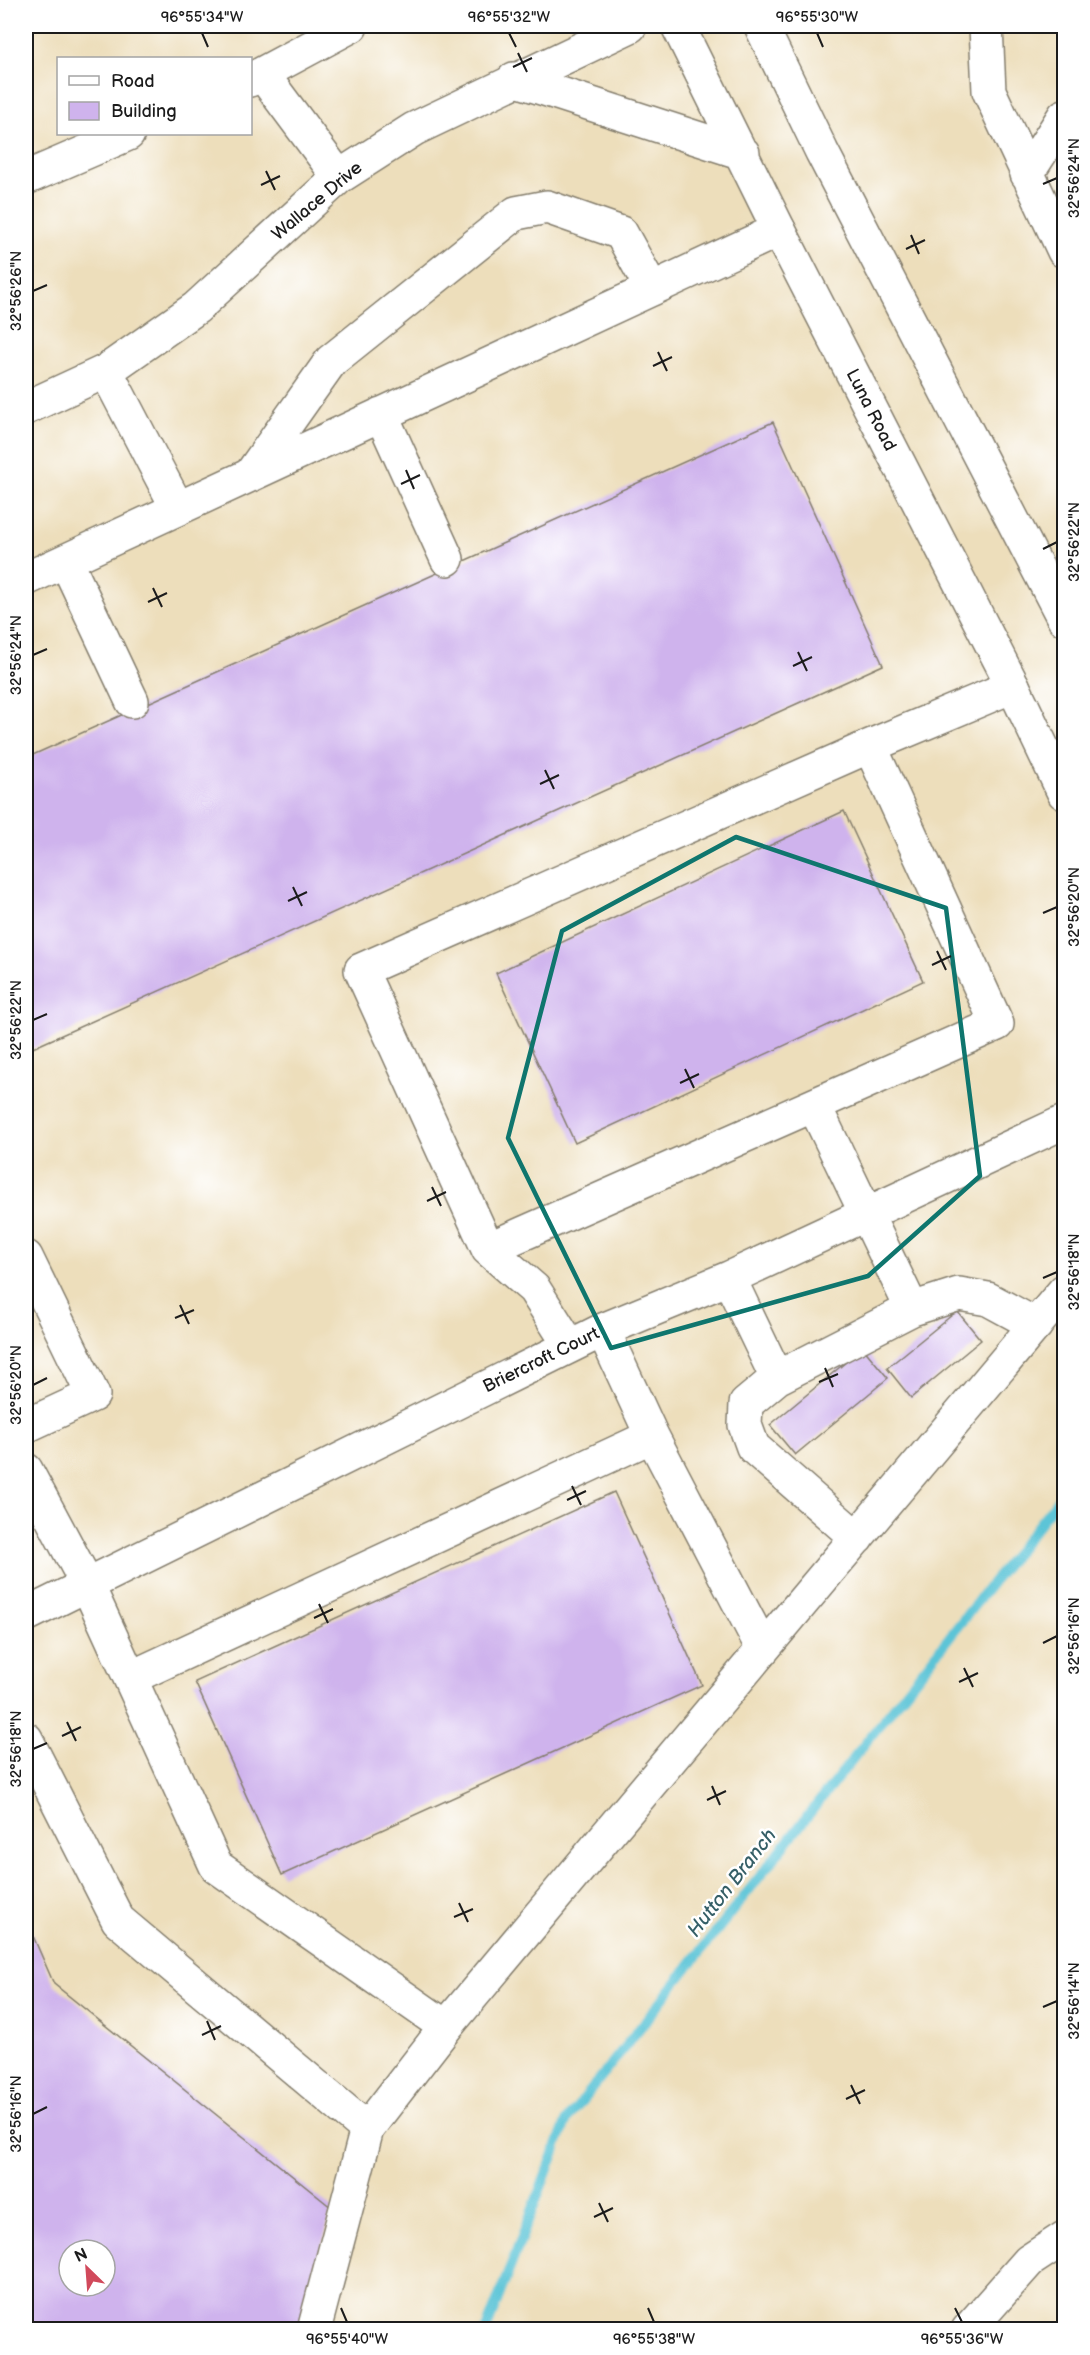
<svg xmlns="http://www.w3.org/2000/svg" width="1090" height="2355" font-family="'Balsamiq Sans',sans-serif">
<rect width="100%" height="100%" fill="#fff"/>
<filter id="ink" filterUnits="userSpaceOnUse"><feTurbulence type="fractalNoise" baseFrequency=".0167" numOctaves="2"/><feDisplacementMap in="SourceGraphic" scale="12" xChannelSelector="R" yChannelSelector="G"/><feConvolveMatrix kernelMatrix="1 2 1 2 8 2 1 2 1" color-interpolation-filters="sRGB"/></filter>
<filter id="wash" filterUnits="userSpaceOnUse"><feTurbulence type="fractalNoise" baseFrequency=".008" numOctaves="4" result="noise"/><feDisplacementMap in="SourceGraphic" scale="24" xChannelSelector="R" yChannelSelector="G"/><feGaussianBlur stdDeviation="1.35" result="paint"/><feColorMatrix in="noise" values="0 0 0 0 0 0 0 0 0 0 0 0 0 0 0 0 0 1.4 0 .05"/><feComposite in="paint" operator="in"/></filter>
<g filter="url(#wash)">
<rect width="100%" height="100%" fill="#eddebb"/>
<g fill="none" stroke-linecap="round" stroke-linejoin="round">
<path stroke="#5bc4d7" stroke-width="10" d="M486 2330 567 2120 1064 1492"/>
</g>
<g id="blocks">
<path fill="#cfb3ed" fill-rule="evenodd" d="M773 422 883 665 26 1051V758Z
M844 811 923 981 575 1143 496 973Z
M957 1311 981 1340 911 1398 887 1368Z
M863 1348 888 1378 795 1455 770 1425Z
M614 1492 702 1685 282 1875 195 1682Z
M26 1920 54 1984 332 2208 299 2330H26ZM69 2250H105V2286H69Z"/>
</g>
</g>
<g filter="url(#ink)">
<use href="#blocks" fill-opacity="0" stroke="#847d6c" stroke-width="1.5"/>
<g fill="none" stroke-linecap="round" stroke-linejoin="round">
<g stroke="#847d6c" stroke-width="36">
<path id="minor" d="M986 26 989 91 1064 251
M263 75 339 177
M250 80 351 26
M1027 174 1064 116
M26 178 128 134
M106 371 178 509
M26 408 106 371 196 308 339 177 414 129 630 26
M381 414 447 559
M251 474 331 361 516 213 547 207 621 233 652 289
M66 561 132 701
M26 579 779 230
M870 746 997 1024 814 1105 912 1309
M488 1249 814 1105
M26 1257 93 1395 26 1426
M729 1278 777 1378 912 1309 959 1294 988 1299 1036 1325
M570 1346 534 1289 488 1249 361 970 870 746 1013 686
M777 1378 746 1404 745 1425 753 1447 857 1538
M26 1470 87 1584 216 1866 446 2027 763 1649 652 1436 603 1330
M26 1615 603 1330 729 1278 1064 1122
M763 1649 1064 1291
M130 1678 652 1436
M26 1739 118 1920 367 2129
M314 2330 367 2129 446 2027
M968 2330 1029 2261 1064 2238"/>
</g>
<g stroke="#847d6c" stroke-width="36">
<path id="major" d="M678 26 779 230 1013 686 1064 793
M761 26 822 152 1064 619
M514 79 743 153"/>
</g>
<use href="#minor" stroke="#fff" stroke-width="33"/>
<use href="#major" stroke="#fff" stroke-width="33"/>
</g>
</g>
<path fill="none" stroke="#0f766e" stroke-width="4.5" stroke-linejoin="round" d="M736 837 946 908 980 1176 868 1276 611 1348 508 1138 562 931Z"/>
<path fill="none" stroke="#1c1c1c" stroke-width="2" d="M202 33 208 47M509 33 516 47M817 33 823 47M518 53 527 72M513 67 532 58M266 171 275 190M1043 184 1057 178M261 185 280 176M911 235 919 254M906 249 925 240M33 291 47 285M658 352 667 371M653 366 672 357M406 470 414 489M401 484 420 475M1043 549 1057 542M153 588 162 607M148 602 167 593M798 652 807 671M33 655 47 649M793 666 812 657M545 770 554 789M540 784 559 775M293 887 302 906M288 901 307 892M1043 913 1057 907M937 951 946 970M932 965 951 956M33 1020 47 1014M685 1069 694 1088M680 1083 699 1074M432 1187 441 1206M427 1201 446 1192M1043 1278 1057 1272M180 1305 189 1324M175 1318 194 1310M825 1368 833 1387M819 1382 838 1374M33 1385 47 1378M572 1486 581 1505M567 1500 586 1491M319 1604 328 1623M314 1618 333 1609M1043 1643 1057 1636M964 1668 973 1687M959 1682 978 1673M67 1722 76 1741M62 1736 81 1727M33 1749 47 1743M712 1786 720 1805M707 1800 726 1791M459 1903 468 1922M454 1917 473 1909M1043 2007 1057 2001M207 2021 215 2040M202 2035 221 2026M851 2085 860 2104M846 2099 865 2090M33 2114 47 2107M599 2203 608 2222M594 2217 613 2208M341 2308 347 2322M648 2308 654 2322M955 2308 962 2322"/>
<g text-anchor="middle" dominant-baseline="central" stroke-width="5" stroke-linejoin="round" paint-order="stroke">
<g font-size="18" fill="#1c1c1c" stroke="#fff">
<text transform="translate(317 201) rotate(-40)">Wallace Drive</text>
<text transform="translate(871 410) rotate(63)">Luna Road</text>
<text transform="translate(541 1360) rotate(-26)">Briercroft Court</text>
</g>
<g font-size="20" font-style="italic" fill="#355f67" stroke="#fff">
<text transform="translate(732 1883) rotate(-52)">Hutton Branch</text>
</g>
</g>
<rect width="1090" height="2355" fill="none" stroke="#fff" stroke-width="66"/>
<rect x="57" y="57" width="195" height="78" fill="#ffffff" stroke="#a4a4a4" stroke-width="1.5"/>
<rect x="69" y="76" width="30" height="9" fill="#ffffff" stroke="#a4a4a4" stroke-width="1.5"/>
<text x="111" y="87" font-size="18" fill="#1c1c1c">Road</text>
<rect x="69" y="102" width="30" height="18" fill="#cfb3ed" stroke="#a4a4a4" stroke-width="1.5"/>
<text x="111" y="117" font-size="18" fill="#1c1c1c">Building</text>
<g transform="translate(87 2268) rotate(335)"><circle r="28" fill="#ffffff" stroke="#a4a4a4" stroke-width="1.5"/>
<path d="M0-4.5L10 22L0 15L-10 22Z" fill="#d1495b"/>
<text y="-9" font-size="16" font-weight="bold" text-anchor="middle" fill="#1c1c1c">N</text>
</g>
<rect x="33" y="33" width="1024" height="2289" fill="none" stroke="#1c1c1c" stroke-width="2"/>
<g font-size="15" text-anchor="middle" fill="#1c1c1c">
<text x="202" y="22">96°55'34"W</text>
<text x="509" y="22">96°55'32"W</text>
<text x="817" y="22">96°55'30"W</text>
<text transform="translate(1074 178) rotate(-90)" y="5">32°56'24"N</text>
<text transform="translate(16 291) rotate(-90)" y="5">32°56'26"N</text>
<text transform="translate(1074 542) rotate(-90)" y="5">32°56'22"N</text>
<text transform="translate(16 655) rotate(-90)" y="5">32°56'24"N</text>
<text transform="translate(1074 907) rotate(-90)" y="5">32°56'20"N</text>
<text transform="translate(16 1020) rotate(-90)" y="5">32°56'22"N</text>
<text transform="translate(1074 1272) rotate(-90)" y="5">32°56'18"N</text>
<text transform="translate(16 1385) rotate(-90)" y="5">32°56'20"N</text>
<text transform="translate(1074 1636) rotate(-90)" y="5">32°56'16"N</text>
<text transform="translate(16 1749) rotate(-90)" y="5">32°56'18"N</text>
<text transform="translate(1074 2001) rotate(-90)" y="5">32°56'14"N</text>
<text transform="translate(16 2114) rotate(-90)" y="5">32°56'16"N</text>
<text x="347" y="2344">96°55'40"W</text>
<text x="654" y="2344">96°55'38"W</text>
<text x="962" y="2344">96°55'36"W</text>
</g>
</svg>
